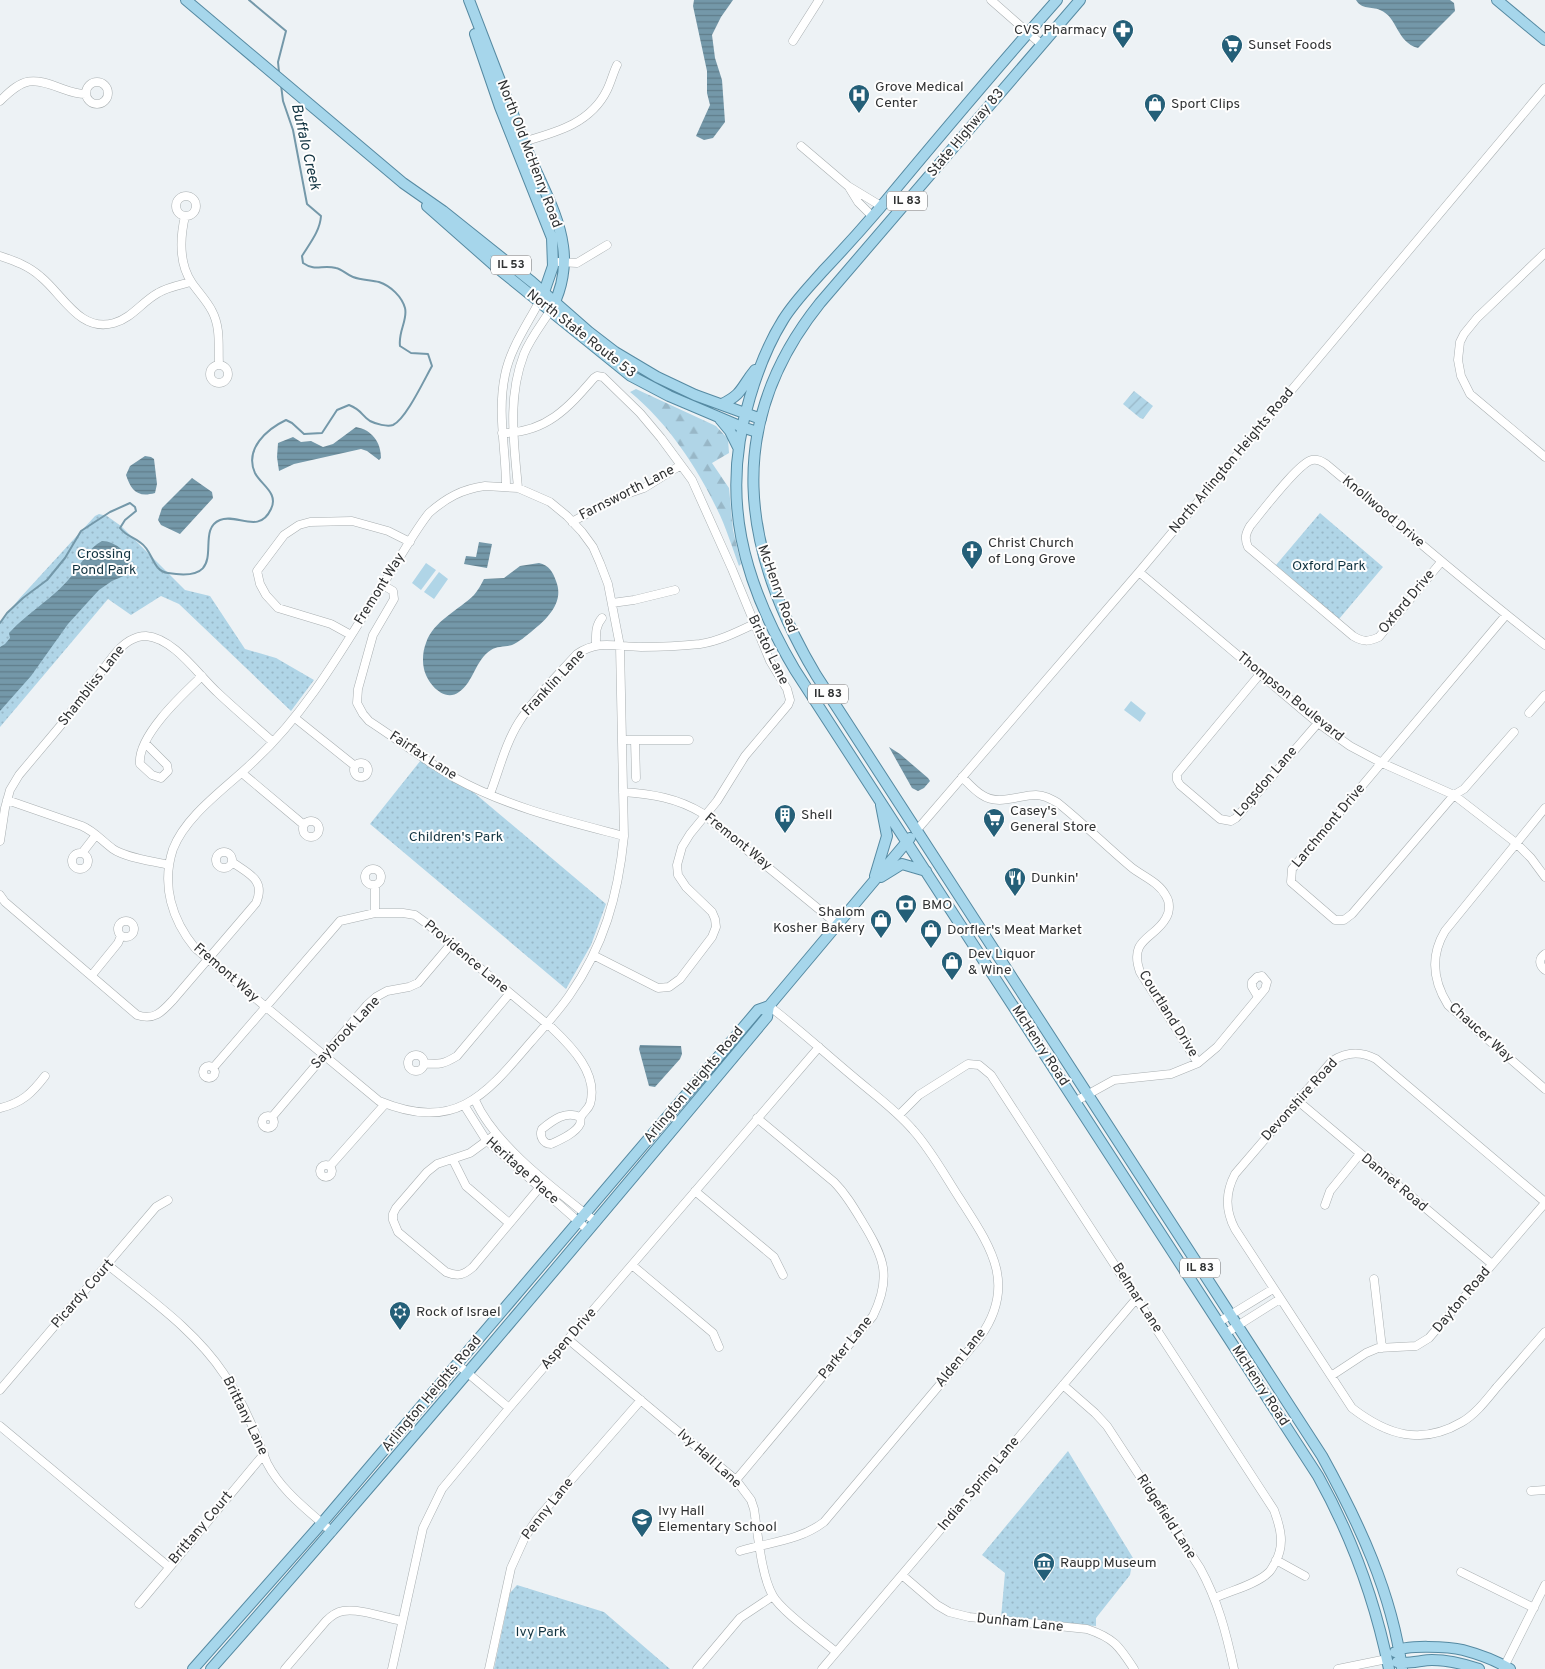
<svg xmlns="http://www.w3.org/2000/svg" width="1545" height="1669" font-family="Overpass,sans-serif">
<defs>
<pattern id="forest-firs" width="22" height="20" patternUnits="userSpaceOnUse" patternTransform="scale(1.25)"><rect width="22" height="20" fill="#b0d5e7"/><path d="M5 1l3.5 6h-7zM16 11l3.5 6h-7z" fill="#98b7c7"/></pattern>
<pattern id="park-dots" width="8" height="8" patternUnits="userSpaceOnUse" patternTransform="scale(1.25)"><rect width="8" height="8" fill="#b0d5e7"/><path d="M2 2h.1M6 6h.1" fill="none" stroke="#98b7c7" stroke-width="1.8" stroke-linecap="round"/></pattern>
<pattern id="garden-furrows" width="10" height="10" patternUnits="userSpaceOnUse" patternTransform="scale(1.25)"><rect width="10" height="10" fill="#b0d5e7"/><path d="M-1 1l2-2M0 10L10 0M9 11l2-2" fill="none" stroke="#98b7c7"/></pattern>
<pattern id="water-rules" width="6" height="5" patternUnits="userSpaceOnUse" patternTransform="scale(1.25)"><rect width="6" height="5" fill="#7498a9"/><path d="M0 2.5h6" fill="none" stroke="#607d8a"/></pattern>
</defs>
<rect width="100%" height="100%" fill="#edf2f5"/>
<path fill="url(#forest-firs)" d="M636 389 716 426 728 439 729 453 712 463 729 488 733 530 741 564 739 566C732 547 726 527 717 509 696 466 667 422 630 392Z"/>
<path fill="url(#park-dots)" d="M1320 513 1383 567 1339 619 1276 565Z
M99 514 107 516 121 526 185 590 210 596 245 649 276 658 314 680 291 711 179 604 161 596 131 615 108 599 0 727V623L19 599 95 516Z
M421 760 472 791 606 904 591 945 566 989 370 824Z
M1068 1451 1133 1558 1130 1575 1096 1618V1626L1001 1618 1005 1573 982 1555Z
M517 1585 604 1612 670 1669H494L510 1593Z"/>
<path fill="url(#garden-furrows)" d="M1134 391 1153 406 1143 419 1140 418 1123 404Z"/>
<path fill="#b0d5e7" d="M426 563 436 570 421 590 412 583Z
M439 572 448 579 434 599 424 592Z
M1131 701 1146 713 1140 722 1124 710Z"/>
<path fill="url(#water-rules)" d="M694 0H733L721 17 712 35 715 58 722 80 725 122 713 138 704 140 696 136 710 105 707 93V71L693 6Z
M1356 0H1450L1454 3 1455 11 1418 48C1396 42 1398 17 1380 10 1371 6 1362 10 1356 0Z
M356 427C372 430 381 442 381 458L379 460 367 451 361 449 294 464 279 471 277 457 278 443 293 437 301 442 311 441 323 447 333 444Z
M145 456 151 457 154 459 157 484 155 493C137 498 131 490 126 475L130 466Z
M192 478 212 492 213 498 180 534 161 525 158 520 162 508Z
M102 541C115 541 131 554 132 568L128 574 112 581 99 590 87 603 68 624 31 676 0 711V647L5 644 10 638 9 633C29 611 56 597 74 573 83 562 88 548 102 541Z
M479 542 492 544 487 568 464 564 466 556 476 557Z
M539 563C549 565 553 572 556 581 565 603 546 620 531 632 526 636 519 642 512 645 505 647 497 646 491 650 475 660 474 682 459 692 444 703 427 683 424 669 422 661 423 650 426 643 433 621 459 610 474 595 478 590 481 585 484 579L504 578 520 566Z
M889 747 900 754 928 778 930 781 924 788 918 791 912 788Z
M640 1045 681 1046 682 1054 680 1059 655 1087 649 1086 639 1049Z"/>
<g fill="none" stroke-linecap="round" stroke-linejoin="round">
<path stroke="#7498a9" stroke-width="2" d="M249 0 286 31 278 62 279 72
M0 623 7 613 23 598 47 580 65 558 81 531 110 512 130 503 135 507 136 511 125 520 120 528C127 537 133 536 141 543 153 551 152 571 168 573 233 584 192 531 220 520 237 513 259 535 271 509 279 493 261 485 255 473 244 449 267 429 286 420L292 423 304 434 322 433 337 410 349 405C362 410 361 415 370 421 376 424 387 427 393 425 406 419 424 380 432 366L428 354 411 353 400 346C398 331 408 320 405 308 402 297 391 286 379 282 371 280 361 280 353 277 347 275 342 269 336 268 322 264 316 272 303 263L302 256C310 243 320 231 321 216L307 204 293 130 283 101 281 85"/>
<g stroke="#a9afb1" stroke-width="9">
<path id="minor" d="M991 0 1041 44
M793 41 819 0
M86 93a11 11 0 1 1 22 0a11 11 0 1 1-22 0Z
M0 101C24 77 32 77 63 89 71 92 77 94 86 94
M519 143C553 133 590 125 607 90 611 82 613 73 617 65
M801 146 848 186 881 206
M850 189 858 202 872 216
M176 206a10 10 0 1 1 20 0a10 10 0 1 1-20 0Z
M185 216C180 238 179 264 192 283 199 293 207 301 212 311 221 328 218 346 219 364
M1545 253 1477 318 1464 334 1460 342 1458 360 1461 376 1470 394 1545 457
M0 256C15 261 29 266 41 277 63 295 80 333 114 323 132 318 143 301 158 293 168 287 180 285 191 282
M559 262 577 263 607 245
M210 374a9 9 0 1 1 18 0a9 9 0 1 1-18 0Z
M502 433C546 433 568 408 594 378L597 376 603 377 640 413 661 438 692 480 732 569 770 661 787 689 790 700 788 705 745 756 717 801 690 834 682 847 677 865 678 875 686 887 712 912 715 919 716 927 712 937 680 979 669 987 658 988 593 955
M485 486 518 488 550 502 567 516 582 532 593 547 600 563 608 584 620 646 624 836C618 896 604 946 569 996 557 1013 543 1028 530 1043 484 1097 455 1132 379 1101L195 948C172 920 161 885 173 849 186 815 226 788 252 763 310 710 348 639 390 573 403 553 414 532 429 513 446 498 462 489 485 486Z
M506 487C506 449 497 413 505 375 510 349 527 325 539 302
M518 488C514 443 507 398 524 354 530 339 541 325 550 311
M572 522 615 498 644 488 681 465
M1441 562 1379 637C1368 642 1363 642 1353 636L1248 547C1244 538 1246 533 1250 526 1261 513 1298 463 1312 460 1318 459 1321 461 1326 464 1399 525 1470 587 1545 645
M1139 572 1318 723 1350 746 1382 763 1454 795 1516 843 1531 858 1545 877
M383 585 393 591 394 599 373 635 358 689 357 703 363 714 369 721C398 740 426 761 455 778 507 807 567 821 624 836
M612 603 634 600 675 590
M1506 615 1292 869 1291 882 1335 920H1344L1352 914 1454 795 1464 789 1514 732
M351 635 331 624 278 608 266 595 260 584 257 571 284 535 299 525 310 522 352 521 388 531 410 542
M596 645C596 635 595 626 602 618
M1260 674 1177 774V780L1180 785 1220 819 1231 821 1236 818 1318 723
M1529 713 1545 695
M295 718 355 766
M623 740H689
M635 740 636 778
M145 743 167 765 168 771 161 778 152 775 140 764C137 736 183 694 202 676
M354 770a7 7 0 1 1 14 0a7 7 0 1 1-14 0Z
M242 773 304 825
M962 777C968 783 975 791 982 795 998 806 1019 795 1036 795 1044 795 1051 799 1058 803 1083 823 1106 846 1131 867 1142 876 1159 882 1166 896 1170 902 1170 911 1166 918 1155 939 1128 938 1140 972L1198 1063
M623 792C652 794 677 798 702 813L838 925
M490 794C499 771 505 744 519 722 534 698 558 675 577 654 599 639 617 647 641 647 660 647 681 646 700 644 719 641 737 632 754 624
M7 800 82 826C94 831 102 841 113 849 126 858 153 861 169 865
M1545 808 1445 931C1430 956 1433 981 1448 1005L1545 1089
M303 829a8 8 0 1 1 16 0a8 8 0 1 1-16 0Z
M916 831 1139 572 1545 88
M0 841 5 808 10 790 19 775 61 725 114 655C122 645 132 636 146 636 174 638 199 676 218 693 236 710 255 726 273 742
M216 860a8 8 0 1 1 16 0a8 8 0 1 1-16 0Z
M72 861a8 8 0 1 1 16 0a8 8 0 1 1-16 0Z
M82 853 96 835
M365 877a8 8 0 1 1 16 0a8 8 0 1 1-16 0Z
M375 885V913
M0 895 5 902 137 1015C154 1021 162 1012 173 1000L256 903C266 880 249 874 232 862
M118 929a8 8 0 1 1 16 0a8 8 0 1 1-16 0Z
M1545 954C1538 959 1539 965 1545 970
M92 975 118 943 121 936
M408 1063a8 8 0 1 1 16 0a8 8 0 1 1-16 0Z
M424 1063C439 1065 444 1064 457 1056L510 993
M203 1072a6 6 0 1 1 12 0a6 6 0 1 1-12 0Z
M213 1068 340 921 375 913H403L415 915 426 923 552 1028C571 1046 599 1074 590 1104 588 1110 583 1112 581 1117 580 1119 581 1122 580 1124 576 1133 560 1140 551 1144 543 1144 539 1136 542 1129 553 1120 566 1110 580 1117
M475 1100C495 1146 556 1190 596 1222
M1076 1101 1114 1080 1171 1074 1198 1063 1217 1047 1265 989 1267 982 1262 976 1257 977 1252 982V987L1258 997
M1298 1101 1492 1264
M464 1105 486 1140 588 1230
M0 1108C22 1103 32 1093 45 1076
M899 1115 919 1095 968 1064 979 1065 991 1075 1274 1510C1281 1529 1285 1545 1275 1563 1273 1566 1271 1571 1268 1573 1257 1584 1230 1591 1215 1598
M262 1122a6 6 0 1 1 12 0a6 6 0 1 1-12 0Z
M272 1117 367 1005 376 997 387 991 409 987 418 983 451 944
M496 1134 470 1153 437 1164 427 1172 396 1208 393 1214V1220L398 1232 446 1272C458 1277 464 1275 473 1267L545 1181
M453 1160 466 1186 509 1223
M320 1171a6 6 0 1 1 12 0a6 6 0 1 1-12 0Z
M330 1166 385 1104
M695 1191 774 1257 783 1275
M1545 1202 1376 1059C1361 1051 1346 1052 1332 1061L1235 1174C1225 1193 1225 1210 1235 1229L1352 1408C1387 1435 1421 1446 1462 1422 1476 1414 1487 1399 1497 1387 1513 1369 1529 1350 1545 1332
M1325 1205 1330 1191 1360 1154
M108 1265C148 1298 195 1330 224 1374 234 1388 243 1405 250 1421 256 1434 261 1449 267 1463 282 1492 309 1511 332 1532
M632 1265 713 1333 719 1347
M1374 1279 1382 1348
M1219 1322 1273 1289
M1226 1333 1280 1299
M569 1340 736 1480 751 1500 754 1509C758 1534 761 1575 773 1596 782 1612 821 1639 836 1652
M457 1364 509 1408
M1331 1376 1366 1353 1378 1348 1416 1346 1429 1338 1545 1203
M1063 1385 1095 1413 1107 1426 1200 1568C1218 1601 1226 1632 1234 1669
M0 1390 156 1207 168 1200
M0 1426 169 1567
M736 1480 873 1316C892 1277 884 1257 863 1223 854 1208 846 1194 834 1182L757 1118
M1531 1491 1545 1490
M740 1551C770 1542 799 1541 824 1522L980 1337C1018 1284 990 1246 960 1199 945 1176 931 1150 913 1130 897 1111 875 1095 856 1079 827 1055 799 1029 769 1006
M1276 1560 1305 1576
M1461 1572 1534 1608
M902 1575 937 1605 949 1612 969 1617 1087 1629C1114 1638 1119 1646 1134 1669
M139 1604 264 1454
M285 1669 326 1621C331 1616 337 1612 343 1611 359 1608 386 1618 402 1621
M392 1669 423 1528 442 1489 509 1408 819 1047
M489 1669 511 1568 525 1537 537 1519 641 1400
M697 1669 740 1618 773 1596
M822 1669 1137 1298
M1338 1669 1387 1659
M1503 1669 1545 1585"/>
</g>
<g stroke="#568aa2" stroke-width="12">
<path id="major" d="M186 0 403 183 443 211 532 282 589 332 615 352 657 377 695 395 761 419
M469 0C489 52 509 105 530 157 542 186 559 215 563 246 566 266 562 288 553 306
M1057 0C996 69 937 139 879 209 861 230 842 251 823 271 809 287 794 302 783 320 768 344 758 370 750 397 719 497 743 582 795 670L1318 1476C1352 1537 1375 1600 1389 1669
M1080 0 820 303C723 424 741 549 816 675L1322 1456C1359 1523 1392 1593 1402 1669
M1497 0 1545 40
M475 34 500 107 552 238 553 266 542 298
M427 206 495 266 631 376 669 396 742 427 757 432
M722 404C743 394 741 387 755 370
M720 419 730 431 738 447
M875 876 887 836 881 805
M881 877 902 864 926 871
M1395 1652C1404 1644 1451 1647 1463 1650 1478 1654 1497 1661 1510 1669
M1397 1662C1406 1665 1422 1660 1432 1660 1448 1660 1464 1664 1479 1669
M193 1669 322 1523 758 1010 769 1006 910 838
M211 1669C400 1455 584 1236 767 1017L769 1006"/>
</g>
<use href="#minor" stroke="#fff" stroke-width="8"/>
<use href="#major" stroke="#a6d6eb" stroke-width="10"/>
</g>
<defs>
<g id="pharmacy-pin" transform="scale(1.125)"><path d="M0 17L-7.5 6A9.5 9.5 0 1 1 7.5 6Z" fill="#245f78" stroke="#fefefe"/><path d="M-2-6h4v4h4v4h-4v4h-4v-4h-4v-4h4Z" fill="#fff"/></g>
<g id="supermarket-pin" transform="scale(1.125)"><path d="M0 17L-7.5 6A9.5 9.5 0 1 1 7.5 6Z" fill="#245f78" stroke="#fefefe"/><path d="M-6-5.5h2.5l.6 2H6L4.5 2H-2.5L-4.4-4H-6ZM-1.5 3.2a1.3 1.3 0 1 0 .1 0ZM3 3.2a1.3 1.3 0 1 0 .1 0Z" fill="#fff"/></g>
<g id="hospital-pin" transform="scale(1.125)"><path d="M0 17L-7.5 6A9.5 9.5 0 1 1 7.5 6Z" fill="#245f78" stroke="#fefefe"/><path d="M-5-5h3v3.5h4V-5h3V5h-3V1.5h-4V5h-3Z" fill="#fff"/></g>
<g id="shop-pin" transform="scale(1.125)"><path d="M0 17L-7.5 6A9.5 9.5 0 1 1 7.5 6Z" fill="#245f78" stroke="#fefefe"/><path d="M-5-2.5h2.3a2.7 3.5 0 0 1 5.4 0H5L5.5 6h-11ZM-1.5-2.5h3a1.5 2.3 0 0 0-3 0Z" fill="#fff"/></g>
<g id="church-pin" transform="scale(1.125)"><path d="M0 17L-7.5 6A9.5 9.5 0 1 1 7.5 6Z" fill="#245f78" stroke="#fefefe"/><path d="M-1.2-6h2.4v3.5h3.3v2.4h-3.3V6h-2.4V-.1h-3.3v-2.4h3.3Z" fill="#fff"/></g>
<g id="building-pin" transform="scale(1.125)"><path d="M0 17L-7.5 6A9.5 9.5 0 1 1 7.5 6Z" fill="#245f78" stroke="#fefefe"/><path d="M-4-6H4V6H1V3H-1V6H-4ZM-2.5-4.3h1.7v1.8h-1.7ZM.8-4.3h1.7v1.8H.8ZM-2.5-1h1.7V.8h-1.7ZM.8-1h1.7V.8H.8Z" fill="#fff"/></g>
<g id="restaurant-pin" transform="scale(1.125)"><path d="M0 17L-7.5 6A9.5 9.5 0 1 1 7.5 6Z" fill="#245f78" stroke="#fefefe"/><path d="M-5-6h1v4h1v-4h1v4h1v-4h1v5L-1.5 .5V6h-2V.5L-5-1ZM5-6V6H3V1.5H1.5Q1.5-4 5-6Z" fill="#fff"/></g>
<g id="bank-pin" transform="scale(1.125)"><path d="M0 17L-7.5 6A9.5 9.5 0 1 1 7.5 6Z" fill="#245f78" stroke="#fefefe"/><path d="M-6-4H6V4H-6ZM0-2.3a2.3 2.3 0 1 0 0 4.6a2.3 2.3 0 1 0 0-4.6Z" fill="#fff"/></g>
<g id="synagogue-pin" transform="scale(1.125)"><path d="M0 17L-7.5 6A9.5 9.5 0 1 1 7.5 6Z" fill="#245f78" stroke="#fefefe"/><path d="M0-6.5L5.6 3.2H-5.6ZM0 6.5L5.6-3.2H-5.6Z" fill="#fff"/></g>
<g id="school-pin" transform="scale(1.125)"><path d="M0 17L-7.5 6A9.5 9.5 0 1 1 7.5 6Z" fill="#245f78" stroke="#fefefe"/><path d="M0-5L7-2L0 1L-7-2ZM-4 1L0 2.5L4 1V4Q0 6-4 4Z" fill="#fff"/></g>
<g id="museum-pin" transform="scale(1.125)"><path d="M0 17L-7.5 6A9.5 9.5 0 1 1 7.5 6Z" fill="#245f78" stroke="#fefefe"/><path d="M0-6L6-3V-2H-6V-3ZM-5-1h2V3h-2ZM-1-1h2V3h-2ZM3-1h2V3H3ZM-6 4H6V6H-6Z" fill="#fff"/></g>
</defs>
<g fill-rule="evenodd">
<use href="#pharmacy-pin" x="1123" y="30"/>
<use href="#supermarket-pin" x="1232" y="45"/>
<use href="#hospital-pin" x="859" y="95"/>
<use href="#shop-pin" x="1155" y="104"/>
<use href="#church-pin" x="972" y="551"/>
<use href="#building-pin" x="785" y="815"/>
<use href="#supermarket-pin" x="994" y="819"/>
<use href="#restaurant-pin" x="1015" y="878"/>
<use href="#bank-pin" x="906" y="905"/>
<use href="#shop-pin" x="881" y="920"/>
<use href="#shop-pin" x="931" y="930"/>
<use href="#shop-pin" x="952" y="962"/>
<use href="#synagogue-pin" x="400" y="1312"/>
<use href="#school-pin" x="642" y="1519"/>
<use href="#museum-pin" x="1044" y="1563"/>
</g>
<g text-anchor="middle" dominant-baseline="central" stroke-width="4" stroke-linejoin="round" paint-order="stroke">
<g fill="#fefefe" stroke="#6e6f70" stroke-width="1">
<rect x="887" y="191.5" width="40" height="19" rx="4"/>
<rect x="491" y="255.5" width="40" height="19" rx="4"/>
<rect x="808" y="684.5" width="40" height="19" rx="4"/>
<rect x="1180" y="1258.5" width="40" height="19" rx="4"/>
</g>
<g font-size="12" font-weight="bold" fill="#303233">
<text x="907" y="201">IL 83</text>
<text x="511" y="265">IL 53</text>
<text x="828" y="694">IL 83</text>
<text x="1200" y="1268">IL 83</text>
</g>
<g font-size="14" fill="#303233" stroke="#fefefe" text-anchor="start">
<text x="1107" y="30" text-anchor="end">CVS Pharmacy</text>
<text x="1248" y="45">Sunset Foods</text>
<text x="875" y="87">Grove Medical<tspan x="875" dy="16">Center</tspan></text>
<text x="1171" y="104">Sport Clips</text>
<text x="988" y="543">Christ Church<tspan x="988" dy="16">of Long Grove</tspan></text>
<text x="1010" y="811">Casey's<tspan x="1010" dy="16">General Store</tspan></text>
<text x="801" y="815">Shell</text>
<text x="1031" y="878">Dunkin'</text>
<text x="922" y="905">BMO</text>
<text x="865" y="912" text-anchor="end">Shalom<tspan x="865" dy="16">Kosher Bakery</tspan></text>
<text x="947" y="930">Dorfler's Meat Market</text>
<text x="968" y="954">Dev Liquor<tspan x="968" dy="16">&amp; Wine</tspan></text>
<text x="416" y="1312">Rock of Israel</text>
<text x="658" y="1511">Ivy Hall<tspan x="658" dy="16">Elementary School</tspan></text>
<text x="1060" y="1563">Raupp Museum</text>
</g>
<g font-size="14" fill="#303233" stroke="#fefefe">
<text transform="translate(966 133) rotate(-50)">State Highway 83</text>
<text transform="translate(529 154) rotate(69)">North Old McHenry Road</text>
<text transform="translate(581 334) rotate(38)">North State Route 53</text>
<text transform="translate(1232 461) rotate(-50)">North Arlington Heights Road</text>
<text transform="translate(627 493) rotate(-27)">Farnsworth Lane</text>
<text transform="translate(1383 512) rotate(40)">Knollwood Drive</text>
<text transform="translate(380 589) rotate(-58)">Fremont Way</text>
<text transform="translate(777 589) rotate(70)">McHenry Road</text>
<text transform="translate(1407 602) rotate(-50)">Oxford Drive</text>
<text transform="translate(768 650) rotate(64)">Bristol Lane</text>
<text transform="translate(554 683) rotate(-47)">Franklin Lane</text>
<text transform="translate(92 686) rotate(-52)">Shambliss Lane</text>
<text transform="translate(1290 697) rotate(39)">Thompson Boulevard</text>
<text transform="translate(423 756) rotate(33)">Fairfax Lane</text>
<text transform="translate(1266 782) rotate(-49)">Logsdon Lane</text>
<text transform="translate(1329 826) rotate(-50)">Larchmont Drive</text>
<text transform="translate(738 842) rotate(39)">Fremont Way</text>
<text transform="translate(466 957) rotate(40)">Providence Lane</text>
<text transform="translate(226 973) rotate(41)">Fremont Way</text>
<text transform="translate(1168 1014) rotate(58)">Courtland Drive</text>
<text transform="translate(346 1033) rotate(-47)">Saybrook Lane</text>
<text transform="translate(1481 1033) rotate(42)">Chaucer Way</text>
<text transform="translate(1040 1046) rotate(57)">McHenry Road</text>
<text transform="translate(694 1085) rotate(-50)">Arlington Heights Road</text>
<text transform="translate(1300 1100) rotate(-48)">Devonshire Road</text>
<text transform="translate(522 1171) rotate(42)">Heritage Place</text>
<text transform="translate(1394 1183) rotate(40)">Dannet Road</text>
<text transform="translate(83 1294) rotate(-49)">Picardy Court</text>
<text transform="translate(1137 1298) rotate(57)">Belmar Lane</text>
<text transform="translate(1462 1300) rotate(-50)">Dayton Road</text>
<text transform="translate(569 1339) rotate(-49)">Aspen Drive</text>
<text transform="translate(846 1348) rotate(-51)">Parker Lane</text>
<text transform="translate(961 1358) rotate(-51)">Alden Lane</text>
<text transform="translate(1260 1386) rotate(57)">McHenry Road</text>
<text transform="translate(432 1394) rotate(-50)">Arlington Heights Road</text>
<text transform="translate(245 1416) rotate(64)">Brittany Lane</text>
<text transform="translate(709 1459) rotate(42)">Ivy Hall Lane</text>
<text transform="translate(979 1484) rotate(-50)">Indian Spring Lane</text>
<text transform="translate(548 1509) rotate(-52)">Penny Lane</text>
<text transform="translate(1166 1517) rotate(57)">Ridgefield Lane</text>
<text transform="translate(201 1528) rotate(-50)">Brittany Court</text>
<text transform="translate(1020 1623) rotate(6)">Dunham Lane</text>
</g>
<g font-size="14" fill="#113340" stroke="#fefefe">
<text x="104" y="554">Crossing<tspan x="104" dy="16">Pond Park</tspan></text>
<text x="1329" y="566">Oxford Park</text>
<text x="456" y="837">Children's Park</text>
<text x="541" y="1632">Ivy Park</text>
</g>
<g font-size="15" font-style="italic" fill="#103240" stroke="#fefefe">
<text transform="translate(305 147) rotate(77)">Buffalo Creek</text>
</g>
</g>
</svg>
